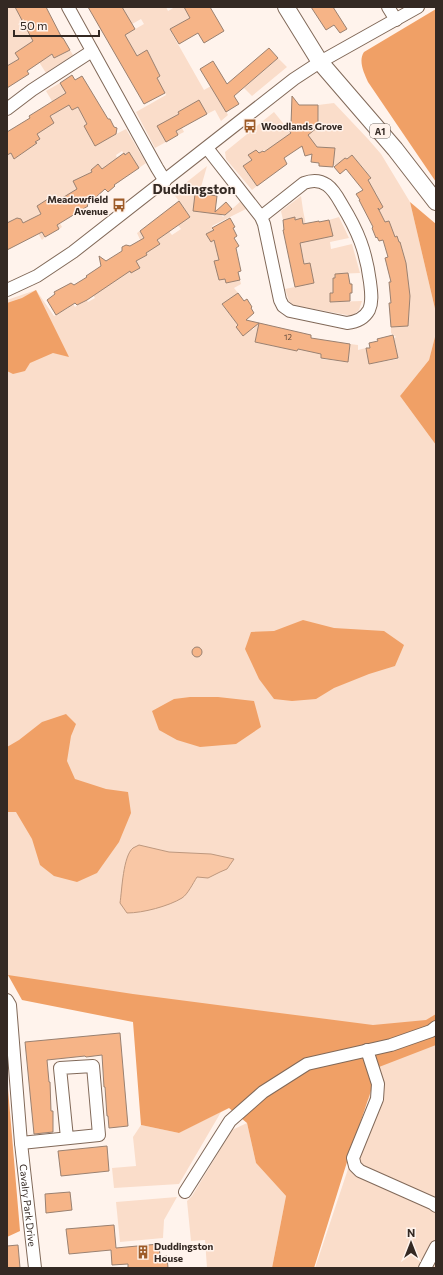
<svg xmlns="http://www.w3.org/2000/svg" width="443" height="1275" font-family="Commissioner,sans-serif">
<rect width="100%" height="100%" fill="#fff3ec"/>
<path fill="#faddca" d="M9 7H15L19 15 25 12 33 22 25 26 29 33 35 31 54 58 70 50 73 55 46 73 32 51 24 56 20 50 15 53 19 59 7 66V8Z
M122 7H166L168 11 175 7H184L190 18 170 30 204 90 211 86 228 115 221 121 215 110 207 114 199 101 178 112 185 126 182 128 184 132 178 135 170 119 166 142 155 148 136 112 166 95 157 78 160 76 155 66 141 65 152 59 147 51 137 56 125 35 144 24 141 19 125 28Z
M278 58 287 67 252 96 244 88Z
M60 83 64 89 76 98 91 90 92 92 70 106 78 107 86 122 104 111 105 113 84 126 95 145 126 129 146 163 139 168 137 165 136 166 128 153 125 155 122 151 116 155 124 178 118 183 109 167 103 171 98 164 91 170 94 174 57 208 50 196 46 198 62 227 59 229 43 202 37 206 41 213 34 218 45 237 42 240 30 220 23 223 21 219 17 218 13 220 7 238V155L11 153 14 159 22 154 20 151H25L36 144C33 131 49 117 58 111L46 91Z
M334 103 368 139 381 154 410 202 436 313V333L429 360 400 396 436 445V1268H315L370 1103 356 1069 7 976V300L36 290 54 316 68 308 64 300 69 298 75 307 86 299 88 302 95 298 89 289 127 267 131 273 140 268 136 261 147 255 137 233 140 231 149 245 160 244 157 240 166 234 164 231 167 229 172 235 181 229 178 225 190 216 173 193 207 166 199 194H195L193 211 211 213 212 209H216L223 217 241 201 246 209 212 226 214 230 206 234 211 242 215 240 221 255 218 257 219 260 214 261 219 280 225 279 226 283 240 280 241 284 234 288 238 293 222 305 238 325 236 327 243 335 252 329 253 330 256 325H259L255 342 277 347 278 344 297 351 298 349 321 353V359L348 362 350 344 358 345V350L366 348 369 364 398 359 394 338 396 337 391 333V327L408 326V307L410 298 407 274 388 271 387 267 406 262 400 242H399L397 236 395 237 389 221 383 223 377 209 381 203 376 193 360 186 371 177 352 155 347 159 345 158 334 167 335 165H333L335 148 317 147 316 153 310 155 307 146 301 148 294 137 315 130C320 125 318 113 318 105Z
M274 112 291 133 269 156 264 150 259 153 256 150 249 155 252 160 243 167 257 186 252 190 226 159 225 152Z
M301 196 303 210 309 241 332 236 329 220 339 217 349 238 330 242 331 249 352 244 360 273 335 274V278H333V293H330L331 302 362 301 359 310 352 316 293 305 289 301 285 289 314 283 304 264 303 255 298 256 296 235 305 233 302 219 295 220V217L283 220 281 211Z
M221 1112 179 1184 114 1188 112 1168 136 1166 133 1137 141 1125 179 1133Z
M247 1123 256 1163 286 1196 272 1268H207L205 1240 191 1241 187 1201 192 1196 232 1130Z
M177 1197 164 1220 163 1238 120 1242 116 1202Z"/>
<path fill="#f0a066" d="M436 9V182L368 82C364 73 358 61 364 52Z
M410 202 436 224V313Z
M36 290 69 357 53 353 30 363 25 371 13 374 7 371V303L22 298Z
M436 333V445L400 396 429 360Z
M303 620 334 628 384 631 404 645 395 666 369 674 334 688 316 699 292 701 274 699 259 679 245 649 251 632 274 631Z
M190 697H218L254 701 261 727 236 744 200 747 177 740 159 730 152 711 174 699Z
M66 714 76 724 71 736 67 761 75 779 106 789 128 792 131 813 119 842 97 873 77 882 54 876 40 865 32 839 16 812H7V747L19 740 42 722Z
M8 975 133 994 373 1025 426 1020 436 1014V1045L379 1067 347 1162 314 1268H272L286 1196 256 1163 247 1123 229 1108 179 1133 141 1125 133 1022 22 1000Z
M7 1077 20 1231 7 1237Z"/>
<path fill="#f9c7a5" stroke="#be987e" d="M139 845 169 852 211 854 234 859 227 869 220 872 208 878 197 877C193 883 188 894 182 898 169 906 143 913 127 913L120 903C122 890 123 856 133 848 135 847 137 846 139 845Z"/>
<path fill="#f6b487" stroke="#9a8171" d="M15 7H46L62 38H63L70 50 54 58 52 54 27 71 29 74 7 88V66L19 59 15 53 33 41Z
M88 7H122L135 29 125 35 137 56 147 50 160 76 157 78 165 93 144 104Z
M184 7H210L224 31 204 43 198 33 179 44 170 29 190 18Z
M311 7H333L347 29 340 33 334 25 326 30Z
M269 48 278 58 234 96 239 104 226 112 200 69 213 61 227 84Z
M72 75 75 80 82 76 108 119H110L114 127 117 128 116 134 95 146 84 126 87 124 78 107 72 110 69 105 50 116 54 123 37 134 40 139 35 142 37 143 14 159 11 153 7 155V132L30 118 29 116 66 93 60 83Z
M292 96 299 105H318V127L308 135 317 147 335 148 333 167 319 166V163L311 162 312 154 305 156 302 146 284 158 287 164 257 186 243 166 252 160 248 155 256 150 259 153 263 151 264 152 291 133 287 128 291 125Z
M199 100 207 114 176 131 178 135 166 142 157 126 179 114 178 112Z
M129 152 139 168 114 185 115 186 108 192 105 189 87 205 88 206 57 225 59 229 45 237 42 232 7 250V223L17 218 21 219 23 223 41 214 37 206 51 197 54 203 77 189 73 181 92 172 91 170 98 164 102 169 124 153 125 155Z
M352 155 371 178 368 180 383 207 379 210 378 208 385 222 389 221 395 237 397 236 399 242H400L406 263 410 296 408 326 391 327 389 303H391L389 282H391L385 258 388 257 383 240 379 241 377 237 376 238 372 228 373 227 359 200H360L356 194 363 190 346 169 340 174 334 167 345 158 347 159Z
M199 193 217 196 215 212 226 202 232 209 225 215 193 211 195 194H199Z
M179 201 190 217 157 240 160 244 146 253 147 255 136 261 140 268 131 273 130 271 87 300 77 305 75 303 56 315 47 300 55 294 54 292 71 283 74 285 87 277 86 276 101 266 99 256 106 261 122 251V247L126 245 130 246 144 238 140 231Z
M295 217V220L302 218 303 224 319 221V222L329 220 333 236 300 243 304 264 310 263 314 283 295 287 283 230H284L283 220Z
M230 218 235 227 233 228 237 236 234 238 239 246 236 248 241 271 238 272 240 280 226 283 225 279 219 280 214 261 219 260 214 240 211 242 206 234 214 230 212 228Z
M348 273 350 284H352V293H350V301L330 302V293H333V278H335V274Z
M238 293 244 301 247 299 252 307 251 308 254 313 246 320 311 335V338L350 344 348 362 321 358V354L298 349 297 351 255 342 259 323 243 336 236 327 238 325 222 304Z
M393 335 398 358 369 364 366 348H370L369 343 378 341 377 339Z
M192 652a5 5 0 1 1 10 0a5 5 0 1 1-10 0Z
M120 1033 128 1126 109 1128 108 1116H107L105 1087H104L102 1055 86 1057 85 1056 47 1060 49 1082H50L51 1111H53V1132L34 1134 25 1042Z
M107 1146 109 1171 61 1176 58 1151Z
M70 1192 72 1210 46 1213 45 1194Z
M114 1225 116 1248 159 1244 160 1257 167 1256 168 1268H128V1264L112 1265 111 1250 69 1254 66 1229Z
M18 1245 20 1268H7V1246Z"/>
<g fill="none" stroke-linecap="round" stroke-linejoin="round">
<g stroke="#816959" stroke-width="14">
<g id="minor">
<path d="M68 7 157 168 165 181"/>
<path d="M388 7 396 20"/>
<path d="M7 109 32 90 92 51"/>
<path d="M207 148 261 217 264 224 280 300 283 306 290 311 347 323C356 322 364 319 369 310 373 301 371 291 370 282 366 251 358 231 342 205 338 198 334 190 327 185 320 180 312 180 304 183L261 217"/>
<path d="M7 290 37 276 73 252 294 79 320 62 418 7"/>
<path id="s1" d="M7 1000 10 1005 21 1143 35 1268"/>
<path d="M367 1050 378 1084 377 1099 353 1158 355 1166 360 1171 432 1203 436 1206"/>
<path d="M21 1143 99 1135 93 1066 60 1068 67 1138"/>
<path d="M185 1192 230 1121 263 1092 307 1064 391 1045 431 1031 436 1027"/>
<path d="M425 1268 436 1247"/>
</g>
</g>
<g stroke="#816959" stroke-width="18">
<path id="major" d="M286 7 320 62 395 149 436 202"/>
</g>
<use href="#minor" stroke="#fff" stroke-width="12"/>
<use href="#major" stroke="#fff" stroke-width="16"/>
</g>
<defs>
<g id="bus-bare" transform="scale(1.08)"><path d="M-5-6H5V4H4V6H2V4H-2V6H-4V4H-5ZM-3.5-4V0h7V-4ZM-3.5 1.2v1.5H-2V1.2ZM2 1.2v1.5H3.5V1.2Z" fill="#9d5b28" stroke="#fff3ec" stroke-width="2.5" paint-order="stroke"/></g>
<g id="building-bare" transform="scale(1.08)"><path d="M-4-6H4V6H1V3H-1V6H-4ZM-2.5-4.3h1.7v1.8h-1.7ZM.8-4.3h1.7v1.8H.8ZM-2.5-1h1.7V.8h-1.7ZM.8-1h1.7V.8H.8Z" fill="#9d5b28" stroke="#fff3ec" stroke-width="2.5" paint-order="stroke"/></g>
</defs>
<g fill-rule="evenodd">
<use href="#bus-bare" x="250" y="126"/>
<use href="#bus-bare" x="119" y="205"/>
<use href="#building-bare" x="143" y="1252"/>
</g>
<g text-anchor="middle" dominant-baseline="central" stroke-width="3" stroke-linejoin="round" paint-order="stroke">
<g font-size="8" fill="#644c3c">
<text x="288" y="337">12</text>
</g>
<rect fill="#fff3ec" stroke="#71665f" stroke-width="1" x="370" y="124" width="20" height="14" rx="3"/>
<g font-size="9" font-weight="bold" fill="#342923">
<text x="380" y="131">A1</text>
</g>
<g font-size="10" font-weight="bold" fill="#342923" stroke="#fff3ec" text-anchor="start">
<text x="261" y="126">Woodlands Grove</text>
<text x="108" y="199" text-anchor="end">Meadowfield<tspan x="108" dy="12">Avenue</tspan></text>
<text x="154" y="1246">Duddingston<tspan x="154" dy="12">House</tspan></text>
</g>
<g font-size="10" fill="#342923" stroke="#fff3ec">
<text stroke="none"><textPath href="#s1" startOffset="207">Cavalry Park Drive</textPath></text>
</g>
<g font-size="14" font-weight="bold" fill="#342923" stroke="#fff3ec">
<text x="194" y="188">Duddingston</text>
</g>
</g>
<rect width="443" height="1275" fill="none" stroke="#342923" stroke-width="16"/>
<g transform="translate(411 1243)" stroke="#fff3ec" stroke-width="3" paint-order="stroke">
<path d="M0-3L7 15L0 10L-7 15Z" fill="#342923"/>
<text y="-6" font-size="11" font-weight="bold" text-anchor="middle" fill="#342923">N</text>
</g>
<path d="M14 30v6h85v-6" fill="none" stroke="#342923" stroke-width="2"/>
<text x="20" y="30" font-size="12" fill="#342923" stroke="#fff3ec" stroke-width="3" paint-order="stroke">50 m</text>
</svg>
